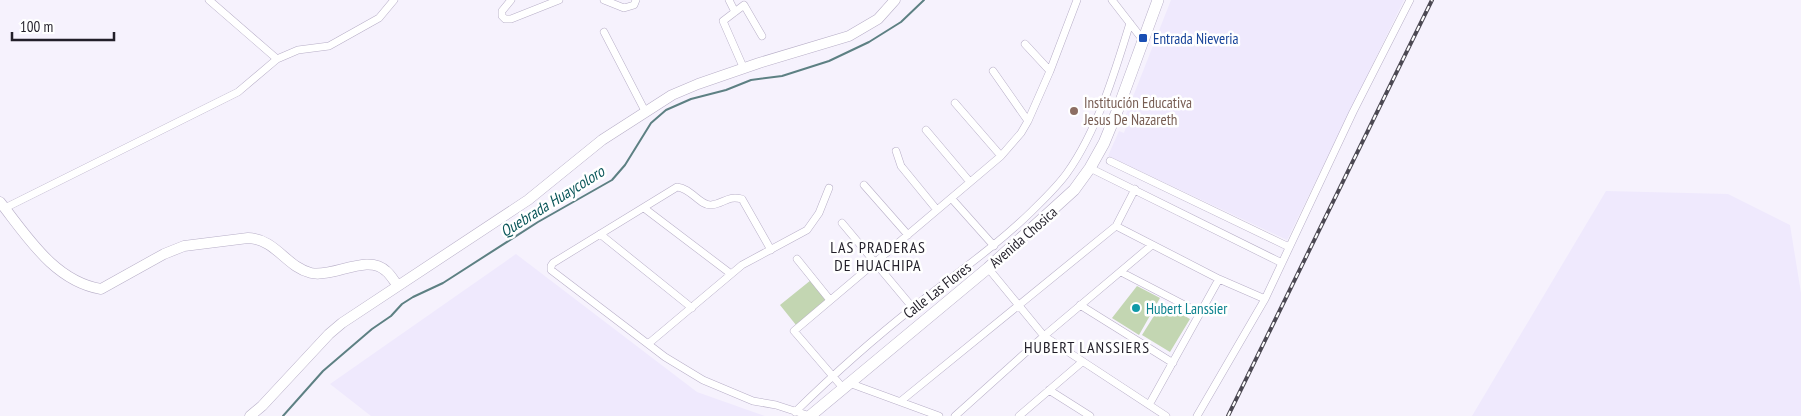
<svg xmlns="http://www.w3.org/2000/svg" width="1801" height="416" font-family="'PT Sans Narrow',sans-serif">
<rect width="100%" height="100%" fill="#f6f2fd"/>
<path fill="#efe9fd" d="M1171 0H1404L1287 240 1108 156 1119 131 1124 133 1126 127 1123 122Z
M1606 191 1728 194 1790 225 1801 293V416H1472Z
M516 254 697 392 765 416H371L330 384Z"/>
<path fill="#c3d6b2" d="M811 280 827 300 796 325 780 305Z
M1137 286 1160 298 1139 335 1112 318Z
M1162 303 1190 319 1170 352 1142 335Z"/>
<g fill="none" stroke-linecap="round" stroke-linejoin="round">
<path stroke="#5d8083" stroke-width="2" d="M283 416 323 371 372 329 391 316 402 304 413 297 443 283 538 222 612 180 625 165 651 123 666 110 691 99 726 90 751 80 782 76 829 61 869 42 901 22 924 0"/>
<g stroke="#b7aec7" stroke-width="8">
<path id="street" d="M209 0 277 59
M511 0 502 11V16L505 19H511L559 0
M604 0 624 8 634 5 636 0
M729 0 735 12
M1112 0 1143 40
M604 32 645 111
M1025 44 1050 71
M744 69 723 21 744 5 762 36
M993 71 1028 121
M955 103 1001 156
M926 130 970 182
M896 151 901 166 937 210
M1110 161 1289 247
M1090 168 1282 263
M864 185 908 235
M952 199 994 246
M5 208 238 92 277 59 298 50 329 46 379 18 394 0
M644 208 731 274
M842 223 913 308
M1116 226 1219 279 1265 299
M600 234 692 308
M771 250 742 199C727 195 724 204 711 205 700 206 691 188 677 187L553 263 551 266V270L665 357 703 380 753 401 776 405 810 416
M797 259 830 300
M988 268 1044 336 1166 416
M1121 272 1200 313
M1080 305 1173 363
M648 344 742 265 807 230 819 213 829 188
M849 383 939 416
M843 388 794 331 1001 156 1021 133 1028 121 1050 71 1077 0
M1049 390 1090 416
M901 401 1116 226 1135 189
M1149 405 1219 279
M795 412C833 375 872 340 914 307 954 275 995 247 1031 212 1044 199 1057 187 1067 173 1097 131 1115 72 1130 23
M955 416 1044 336 1152 245
M1019 416 1082 362
M1197 416 1265 299 1353 112 1410 0"/>
</g>
<g stroke="#b7aec7" stroke-width="11">
<path id="secondary" d="M0 202C27 236 54 281 101 289L164 254 184 246 248 238C276 239 286 267 311 273 333 278 368 253 386 271 391 275 394 281 398 286
M250 416 262 406 329 334 342 323 528 200 602 140 672 95 698 84 759 63 849 36 878 19 895 0"/>
</g>
<g stroke="#b7aec7" stroke-width="12">
<path id="primary" d="M810 416 988 268 1074 190 1090 168 1104 143 1118 109 1158 0"/>
</g>
<use href="#street" stroke="#fff" stroke-width="7"/>
<use href="#secondary" stroke="#fff" stroke-width="10"/>
<use href="#primary" stroke="#fff" stroke-width="11"/>
<g stroke="#4c4953" stroke-width="4">
<path id="rail" d="M1228 416 1432 0"/>
</g>
<use href="#rail" stroke="#fff" stroke-width="2" stroke-dasharray="5.5" stroke-linecap="butt"/>
</g>
<rect fill="#1a4fb4" stroke="#fff" stroke-width="2" x="1138" y="33" width="10" height="10" rx="2.5"/>
<circle fill="#8d6e63" stroke="#fff" stroke-width="2" cx="1074" cy="111" r="5"/>
<circle fill="#0f9aa8" stroke="#fff" stroke-width="2" cx="1136" cy="308" r="5"/>
<g text-anchor="middle" dominant-baseline="central" stroke-width="5" stroke-linejoin="round" paint-order="stroke">
<g font-size="15" fill="#164399" stroke="#fff" text-anchor="start">
<text x="1153" y="38">Entrada Nieveria</text>
</g>
<g font-size="15" fill="#785e54" stroke="#fff" text-anchor="start">
<text x="1084" y="102">Institución Educativa<tspan x="1084" dy="17">Jesus De Nazareth</tspan></text>
</g>
<g font-size="15" fill="#221f29" stroke="#fff">
<text transform="translate(1023 237) rotate(-41)">Avenida Chosica</text>
<text transform="translate(937 290) rotate(-38)">Calle Las Flores</text>
</g>
<g font-size="15" fill="#0d838f" stroke="#fff" text-anchor="start">
<text x="1146" y="308">Hubert Lanssier</text>
</g>
<g font-size="16" font-style="italic" fill="#0a5659" stroke="#fff">
<text transform="translate(552 201) rotate(-32)">Quebrada Huaycoloro</text>
</g>
<g font-size="16" letter-spacing="1" fill="#221f29" stroke="#fff">
<text x="878" y="247">LAS PRADERAS<tspan x="878" dy="18">DE HUACHIPA</tspan></text>
<text x="1087" y="347">HUBERT LANSSIERS</text>
</g>
</g>
<path d="M12 32v8h102v-8" fill="none" stroke="#221f29" stroke-width="2.5"/>
<text x="20" y="32" font-size="15" fill="#221f29" stroke="#ffffff" stroke-width="4" paint-order="stroke">100 m</text>
</svg>
